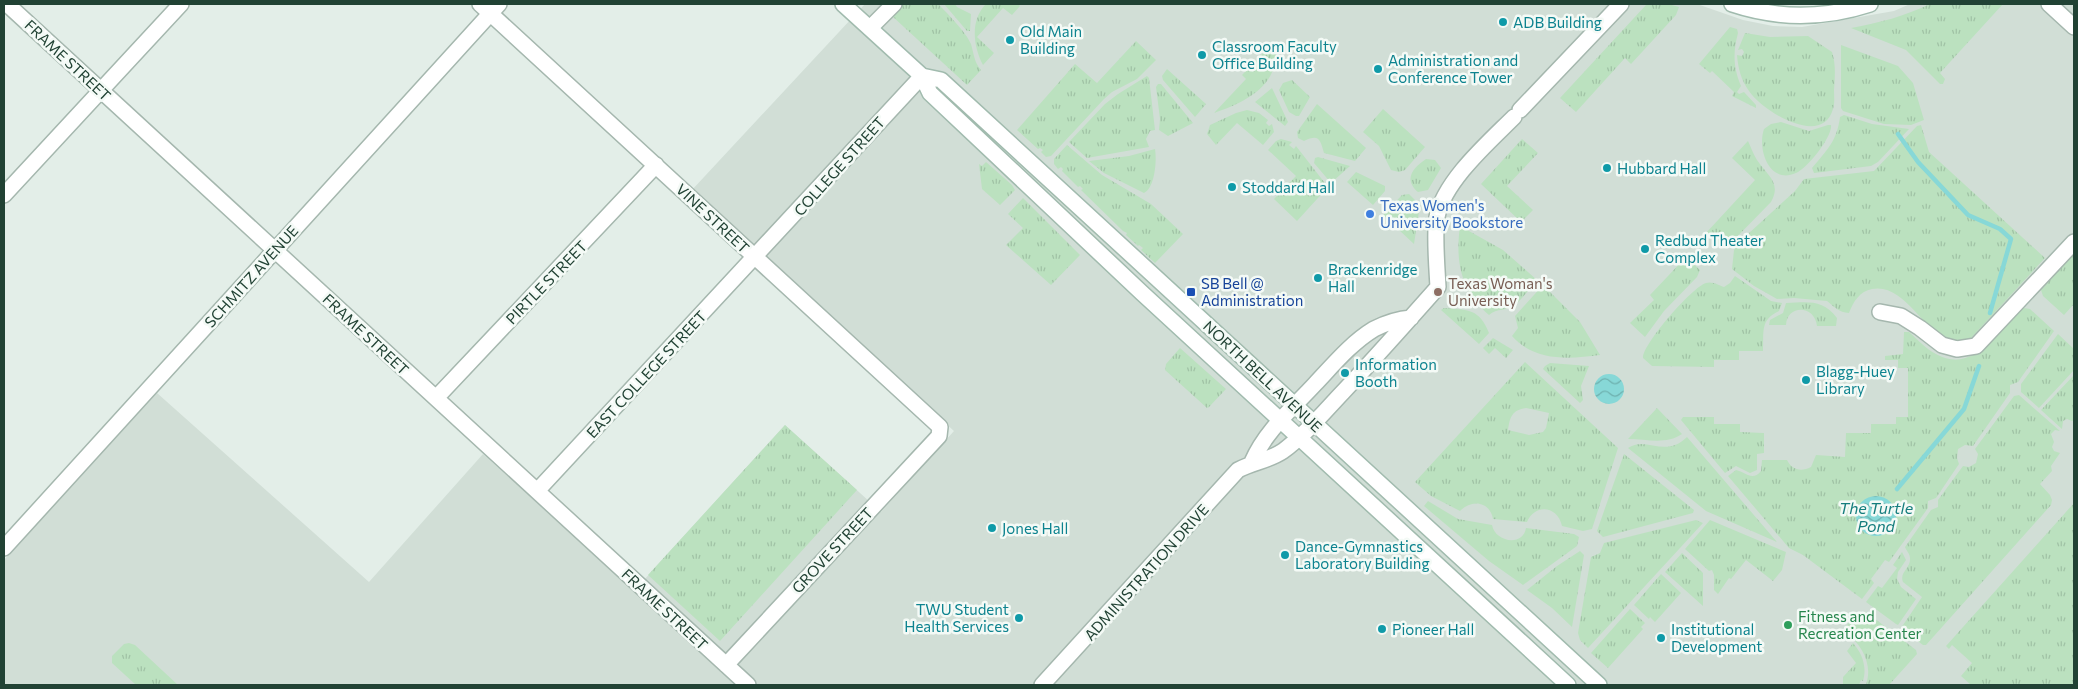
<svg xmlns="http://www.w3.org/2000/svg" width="2078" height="689" font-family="Commissioner,sans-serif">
<defs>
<pattern id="grass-tufts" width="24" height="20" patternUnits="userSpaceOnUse" patternTransform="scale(1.25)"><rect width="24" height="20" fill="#bbe1bf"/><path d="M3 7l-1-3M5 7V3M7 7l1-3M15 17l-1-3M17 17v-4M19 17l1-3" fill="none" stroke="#a0c2a5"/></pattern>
<pattern id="water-waves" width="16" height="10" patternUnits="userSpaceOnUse" patternTransform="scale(1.25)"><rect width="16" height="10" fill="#87d8d7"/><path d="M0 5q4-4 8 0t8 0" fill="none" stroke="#6eb1af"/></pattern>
</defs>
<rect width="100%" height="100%" fill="#e3eee8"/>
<path fill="#d1ded6" d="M865 4H1697L1743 20 1773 26 1802 27 1894 11 1910 4H2074V685H4V560L157 393 369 582 483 454 634 591 785 425 881 512 954 431 691 191Z"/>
<path fill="url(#grass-tufts)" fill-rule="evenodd" d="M903 4H938C947 13 966 32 971 44 974 54 974 62 981 70L967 85 892 16Z
M944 4H955L957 7 971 14 970 31H967Z
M986 4H1018L1020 6 1012 15 1003 8 977 37 994 53 983 65C973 46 970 20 986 4Z
M1650 4H1668L1679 7 1676 15 1631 64 1625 58 1576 112 1560 98 1646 5Z
M1930 4H2003L1940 73 1945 79 1943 84H1940L1906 50 1851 28C1879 23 1905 16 1930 4Z
M1730 27 1737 29 1738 33C1733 52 1733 67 1741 86L1737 92 1739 94 1744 92 1756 105V108L1732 96 1734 92 1712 71 1710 73 1699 64Z
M1745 33 1770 37 1808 36 1832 52C1836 64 1835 77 1834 90 1834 96 1835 103 1833 109 1822 148 1762 111 1749 91 1741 80 1738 68 1737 55L1742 56 1744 52 1742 49 1738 50Z
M1136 41 1156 60 1137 79 1112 92 1104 99 1051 156 1046 157 1041 152 1043 150 1040 148 1038 149 1017 130 1075 64 1097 83Z
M1841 45 1898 66 1913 83 1924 120 1911 125 1884 124 1843 111 1841 108Z
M1274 48C1277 55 1276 59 1274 66 1268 92 1237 105 1214 113L1246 79 1242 75 1267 49Z
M1167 69 1206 104 1195 117 1163 80 1162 76Z
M1147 76 1149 78 1155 130 1150 131 1146 139 1149 147 1087 158 1069 142 1105 104 1118 94Z
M1292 80 1310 97 1299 116H1296L1289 112 1279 90 1283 83Z
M1158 84H1161L1193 123 1168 136 1159 130 1160 119 1156 87Z
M1272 88 1288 122 1285 126 1255 102Z
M1317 104 1366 148 1355 161 1324 153C1320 139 1319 134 1304 141L1298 138 1297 132Z
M1383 109 1425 147 1405 170 1399 172 1391 170 1379 146 1363 132Z
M1247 110 1259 113 1268 120 1266 123 1269 126 1272 124 1274 132 1263 145 1237 123 1216 145 1207 134 1210 125 1236 113Z
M1844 115 1872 124 1909 129 1878 162 1871 166 1814 173 1812 168C1827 150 1837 141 1840 117Z
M1781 122 1809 131 1828 125H1831C1833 136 1807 169 1796 173 1769 185 1757 149 1764 129L1771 124Z
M1921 125 1929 152 2045 258 1971 338C1963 340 1955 342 1948 339 1922 330 1904 283 1872 289 1860 291 1853 302 1849 313 1838 312 1836 308 1827 301L1794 298 1777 299 1754 286 1732 269 1734 250 1748 234 1795 191 1804 179 1874 171 1917 126Z
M1281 139 1292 142 1289 145 1294 149 1296 146 1328 187 1297 221 1274 199 1296 176 1268 150 1276 141Z
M1522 139 1538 153 1507 186 1533 210 1521 222 1481 184Z
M1748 141C1751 147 1753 154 1757 160 1767 175 1782 183 1771 202L1728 246 1723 248 1706 233 1755 180 1732 158Z
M1067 145 1102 175 1151 204 1183 234 1155 263 1141 250 1143 248 1139 245 1138 246 1126 235 1127 233 1123 231 1081 190 1083 189 1080 186 1078 187 1062 171 1063 169 1061 167 1058 169 1054 164V159Z
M1155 149C1157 160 1155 188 1144 193L1104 173 1089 161 1129 156Z
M1318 157 1350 166 1331 183 1314 163 1315 158Z
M1426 159 1435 160 1441 168 1428 190 1418 192C1403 179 1413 168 1426 159Z
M986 162 1012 185 1015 190 1000 205 982 189 979 164 982 166Z
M1356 172 1385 186V191L1373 205 1347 182Z
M1409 194 1420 205 1414 244 1383 215 1402 195Z
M1023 198 1080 255 1051 285 1006 245 1023 228 1008 214Z
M1460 226 1503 250 1537 280C1530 288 1523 298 1515 305 1507 311 1497 308 1489 315 1461 291 1455 262 1460 226Z
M2074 254V304L2064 315 2043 296 2041 290Z
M1686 257 1700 270 1697 277 1664 311 1645 337 1630 323 1654 300 1650 295Z
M1735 276 1771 301 1782 303 1779 311C1760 320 1764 331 1763 351H1739V360H1714V367L1652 366 1643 358C1642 345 1692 287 1706 283 1712 281 1719 285 1724 287L1730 283Z
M1543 285 1580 322 1600 355C1569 359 1535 362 1512 336L1518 328 1515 316Z
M1786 303C1808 302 1823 299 1837 318L1836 326H1817C1815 305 1787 304 1786 325H1769L1770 320 1783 313Z
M1444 308C1468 310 1479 308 1489 333L1479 344 1441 310Z
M2024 308 2030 309 2054 331 2018 382 2010 385V393L1973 446 1965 445 1958 449 1957 458 1959 464 1936 498 1928 501V508L1889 562 1885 560 1871 579 1874 583 1862 599 1803 555 1789 548 1728 476 1736 470C1746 472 1752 482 1761 471L1762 460H1787C1792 470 1801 472 1811 467L1816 455 1845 457 1846 433H1871V424H1896V417H1908V368H1898V360H1885V356L1903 354 1904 332H1909C1917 339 1926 349 1936 354 1974 376 1999 328 2024 308Z
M2058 334 2074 349V370L2039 408 2021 392V384Z
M1493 338 1513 350 1506 358 1495 348 1489 354 1483 348Z
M1180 348 1226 389 1209 407 1207 408 1165 370 1166 364Z
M1525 362 1618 448 1592 529 1583 531 1562 526C1558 506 1535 503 1527 522L1493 519C1490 501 1471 499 1460 511L1431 496 1415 482ZM1526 408 1549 413 1546 428 1543 432 1529 435 1508 430C1510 417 1512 410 1526 408Z
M1550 363 1589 366 1581 386 1583 400 1580 403 1543 369 1545 366Z
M2074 375V420L2072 421 2067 419 2063 421 2062 429 2041 410Z
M2019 395 2060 431 2055 430 2051 434 2054 442 2052 447 2054 451 2060 453 2051 466 2052 471 2040 484 2050 495 2052 500 2051 505 1926 645H1923L1901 628 1922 597 1903 582C1899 572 1911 568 1910 558 1910 554 1906 550 1905 547L1931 510 1938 507V500L1963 466 1969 467 1976 463 1978 454 1975 449 2014 396Z
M1657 408 1682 434C1666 445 1647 439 1628 439Z
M1683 417H1714V424H1740V432L1764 433V453L1757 454V470L1750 473 1736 466 1725 473 1681 420Z
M785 425 857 490 720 641 648 575Z
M1687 437 1777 542 1706 511 1628 448C1646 435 1665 459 1687 437Z
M1624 454 1694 510 1693 513 1603 537 1597 531Z
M1428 501 1458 519 1492 525C1495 542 1523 547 1526 528L1574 534 1579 537 1577 546 1523 585 1489 561 1424 506Z
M2074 503V685H1971L1961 676 1972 663 1952 645 1949 649 1946 646Z
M1696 520 1703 523 1588 648 1580 640 1578 633 1591 557 1600 553 1604 543Z
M1710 520 1786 552 1782 570 1773 581 1746 560 1731 579 1729 578 1718 594 1714 590V575L1712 570 1709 571 1685 549Z
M1580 551 1584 555 1572 627 1552 608 1527 590 1557 566Z
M1902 552 1906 560 1898 572 1897 579 1901 587 1916 599 1898 625 1896 624 1866 602 1878 586 1882 588 1897 568 1893 565Z
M1682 553 1703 573V606L1665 572Z
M1661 574 1681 593 1655 622 1650 617 1649 619 1634 605Z
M1630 609 1645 623 1641 627 1643 629 1608 668 1591 653Z
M1866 612 1916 650 1917 654 1889 685H1866C1873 664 1862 646 1847 633L1846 626 1850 622Z
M129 643 135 645 178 685H136L112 663V656L124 644Z
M1853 643C1863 654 1867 668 1863 681L1861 680 1859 685H1843V677L1856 663 1847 651Z"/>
<path fill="url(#water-waves)" d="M1594 389a15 15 0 1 1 30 0a15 15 0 1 1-30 0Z
M1856 516a20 20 0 1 1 40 0a20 20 0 1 1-40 0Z"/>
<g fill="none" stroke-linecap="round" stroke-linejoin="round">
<path stroke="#87d8d7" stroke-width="4.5" d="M1898 134 1918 162 1968 215 2000 229 2011 239 1990 313
M1897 489 1964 409 1979 366"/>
<g stroke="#a5b7ae" stroke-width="18">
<path id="street" d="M7 4 748 685
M480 4 940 427 939 436 726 665
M2049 4 2074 27
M870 28 894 4
M1520 110 1621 4
M4 195 181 4
M1880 312 1901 316 1920 328 1942 345 1957 349 1976 346 2074 242
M436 398 656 165
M1252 462C1266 430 1292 409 1315 384 1333 365 1351 343 1374 329 1386 323 1398 319 1411 318
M537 491 922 76
M4 548 499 4
M1042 685 1238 470C1253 462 1268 461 1283 451 1305 435 1324 412 1343 392 1375 358 1407 322 1438 287 1437 268 1434 234 1437 217 1444 181 1489 142 1514 117"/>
</g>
<g stroke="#a1bbae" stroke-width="18">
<path id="secondary" d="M843 4 922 76 930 93 1142 293 1568 685
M1732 4C1777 19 1824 19 1870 4
M922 76 941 80 1599 685"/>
</g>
<use href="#street" stroke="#fff" stroke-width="15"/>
<use href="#secondary" stroke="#fff" stroke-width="15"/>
</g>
<g fill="#0f9aa8" stroke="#f4faf6" stroke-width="2">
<circle cx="1503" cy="22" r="5"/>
<circle cx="1010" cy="40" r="5"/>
<circle cx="1202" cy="55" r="5"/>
<circle cx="1378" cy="69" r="5"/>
<circle cx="1607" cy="168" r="5"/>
<circle cx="1232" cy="187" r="5"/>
<circle cx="1645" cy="249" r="5"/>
<circle cx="1318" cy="278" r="5"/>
<circle cx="1345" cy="373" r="5"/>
<circle cx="1806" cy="380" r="5"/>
<circle cx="992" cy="528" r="5"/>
<circle cx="1285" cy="555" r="5"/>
<circle cx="1019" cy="618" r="5"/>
<circle cx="1382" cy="629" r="5"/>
<circle cx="1661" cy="638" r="5"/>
</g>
<circle fill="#3f7fe0" stroke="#f4faf6" stroke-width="2" cx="1370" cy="214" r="5"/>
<rect fill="#1a4fb4" stroke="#f4faf6" stroke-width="2" x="1186" y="287" width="10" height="10" rx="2.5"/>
<circle fill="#8d6e63" stroke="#f4faf6" stroke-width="2" cx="1438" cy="292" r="5"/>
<circle fill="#2e9e5b" stroke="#f4faf6" stroke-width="2" cx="1788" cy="625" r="5"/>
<g text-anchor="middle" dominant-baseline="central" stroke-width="5" stroke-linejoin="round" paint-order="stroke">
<g font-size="15" fill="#0d838f" stroke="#f4faf6" text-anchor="start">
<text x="1513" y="22">ADB Building</text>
<text x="1020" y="31">Old Main<tspan x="1020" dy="17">Building</tspan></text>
<text x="1212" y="46">Classroom Faculty<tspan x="1212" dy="17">Office Building</tspan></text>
<text x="1388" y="60">Administration and<tspan x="1388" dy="17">Conference Tower</tspan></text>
<text x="1617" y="168">Hubbard Hall</text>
<text x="1242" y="187">Stoddard Hall</text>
<text x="1655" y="240">Redbud Theater<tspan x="1655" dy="17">Complex</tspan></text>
<text x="1328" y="269">Brackenridge<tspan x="1328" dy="17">Hall</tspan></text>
<text x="1355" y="364">Information<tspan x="1355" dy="17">Booth</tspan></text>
<text x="1816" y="371">Blagg-Huey<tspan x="1816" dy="17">Library</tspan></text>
<text x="1002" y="528">Jones Hall</text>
<text x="1295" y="546">Dance-Gymnastics<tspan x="1295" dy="17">Laboratory Building</tspan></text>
<text x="1009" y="609" text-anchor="end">TWU Student<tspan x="1009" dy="17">Health Services</tspan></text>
<text x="1392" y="629">Pioneer Hall</text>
<text x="1671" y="629">Institutional<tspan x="1671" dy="17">Development</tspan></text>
</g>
<g font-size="15" fill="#214234" stroke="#f4faf6">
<text transform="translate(68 60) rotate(43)">FRAME STREET</text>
<text transform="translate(839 166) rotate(-48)">COLLEGE STREET</text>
<text transform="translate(713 218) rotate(43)">VINE STREET</text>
<text transform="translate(251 276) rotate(-48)">SCHMITZ AVENUE</text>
<text transform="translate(546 282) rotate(-46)">PIRTLE STREET</text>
<text transform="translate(366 334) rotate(43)">FRAME STREET</text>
<text transform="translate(646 374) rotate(-47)">EAST COLLEGE STREET</text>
<text transform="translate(1263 376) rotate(43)">NORTH BELL AVENUE</text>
<text transform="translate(832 550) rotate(-47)">GROVE STREET</text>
<text transform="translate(1146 572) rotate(-48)">ADMINISTRATION DRIVE</text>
<text transform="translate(665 609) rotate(43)">FRAME STREET</text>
</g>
<g font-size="15" fill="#366cbe" stroke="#f4faf6" text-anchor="start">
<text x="1380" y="205">Texas Women's<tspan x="1380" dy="17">University Bookstore</tspan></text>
</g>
<g font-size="15" fill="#164399" stroke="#f4faf6" text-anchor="start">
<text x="1201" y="283">SB Bell @<tspan x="1201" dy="17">Administration</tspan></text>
</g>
<g font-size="15" fill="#785e54" stroke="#f4faf6" text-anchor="start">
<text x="1448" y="283">Texas Woman's<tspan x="1448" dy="17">University</tspan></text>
</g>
<g font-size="15" fill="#27864d" stroke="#f4faf6" text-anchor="start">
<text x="1798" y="616">Fitness and<tspan x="1798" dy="17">Recreation Center</tspan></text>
</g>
<g font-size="16" font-style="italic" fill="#157d7d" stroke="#f4faf6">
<text x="1876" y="507">The Turtle<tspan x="1876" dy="18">Pond</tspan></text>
</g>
</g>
<rect width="2078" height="689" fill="none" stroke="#214234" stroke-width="10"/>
</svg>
